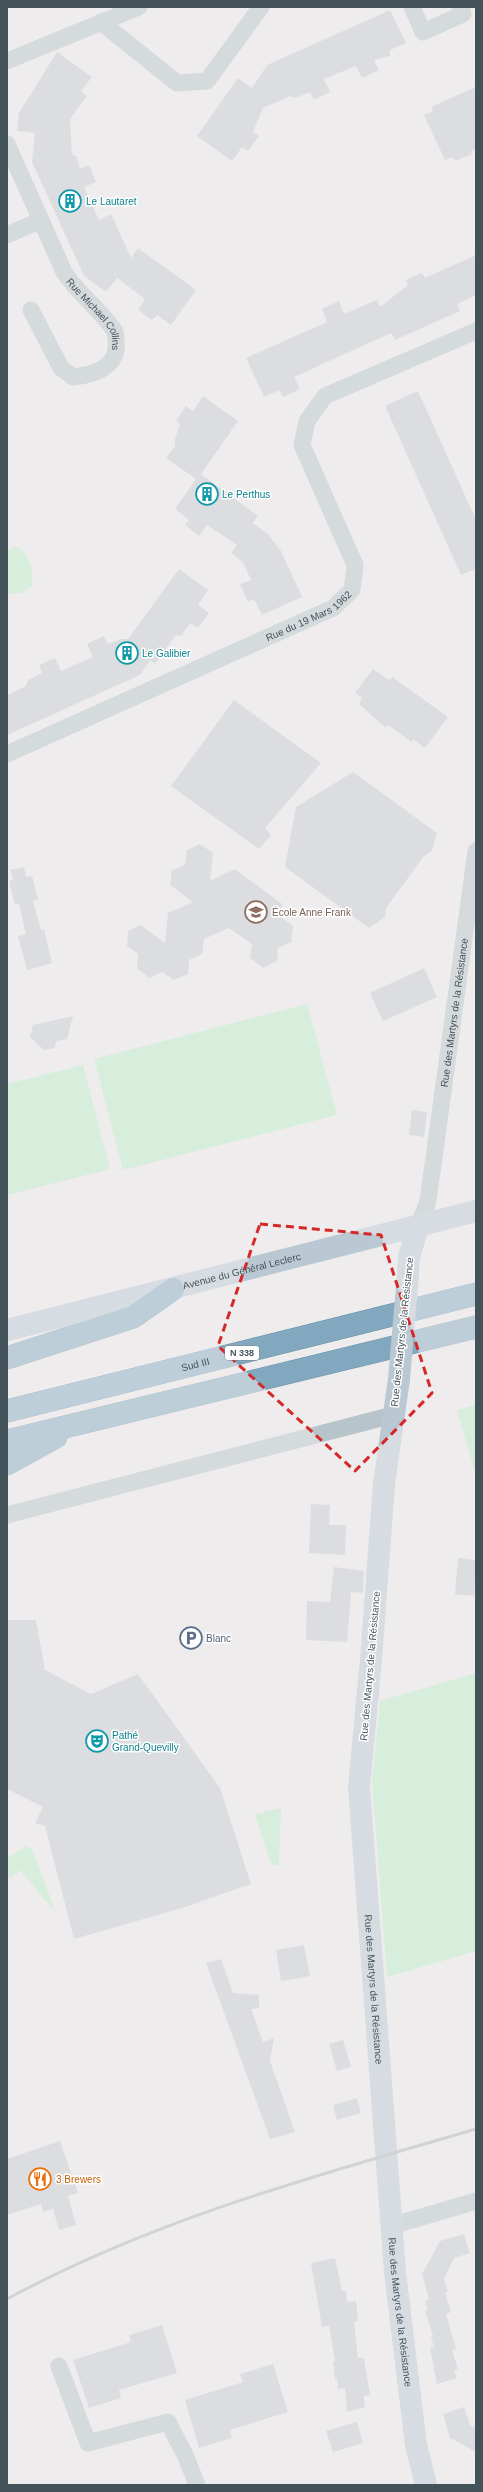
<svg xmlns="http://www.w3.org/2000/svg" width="483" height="2492" font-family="Helvetica,sans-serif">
<rect width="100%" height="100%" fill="#efeced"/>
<path fill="#b8f0c5" d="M14 546C30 551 34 570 32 586L22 593 7 594V551Z
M307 1004 337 1115 123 1170 94 1059Z
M83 1065 110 1169 7 1195V1084Z
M476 1405V1475L457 1410Z
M476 1673V1951L387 1977 372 1780 380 1701Z
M281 1808 279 1864 275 1866 271 1864 255 1814Z
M26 1846 32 1849 56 1913 20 1870 9 1879 7 1858Z"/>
<path fill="#c6cbd0" d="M390 10 406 43 390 50V56L374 60 379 70 362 78 356 66 324 79 330 92 314 100 310 92 296 98 290 96 263 108 253 132 259 136 248 151 242 147 232 161 197 136 238 78 252 88 267 65Z
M57 52 92 77 81 91 87 96 70 119 72 155 76 156 80 169 89 165 96 182 84 187 99 220 111 214 131 258 138 248 196 290 171 325 157 315 152 320 138 310 145 299 117 278 106 292 84 276 32 162 35 133 17 131 19 113Z
M476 87V149L471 151 472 154 455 161 453 157 445 160 424 115 433 111 431 107Z
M476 255V295L457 304 460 311 395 340 391 333 294 377 300 389 283 397 280 390 264 397 246 358 327 322 322 309 339 301 344 314 377 300 380 307 408 285 406 280 422 273 425 278Z
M418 391 476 520V569L461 575 385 406Z
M203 396 238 421 201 474 258 516 253 523 268 534 281 551 302 597 262 615 254 599 248 602 240 584 251 580 243 562 231 553 237 545 207 525 199 536 185 525 189 520 175 509 196 479 166 458 175 446V439L180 424 176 421 186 406 193 411Z
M179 569 208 590 198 605 209 613 198 628 190 623 181 636 176 635 155 664 150 660 140 675 7 735V695L26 686 28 680 42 673 39 665 55 658 61 671 93 657 87 644 104 636 108 644 121 639H128Z
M373 669 389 680 392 677 448 717 425 748 413 739 412 742 388 725 386 728 359 704 362 698 355 693Z
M234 700 321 763 265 828 271 835 259 849 171 786Z
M353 772 437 833 432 851 424 856 386 908 385 917 369 928 285 867 296 807Z
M200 844 213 853 210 881 235 869 282 904 281 917 293 926 291 942 278 948 277 961 263 968 250 958 252 944 229 928 204 939 202 954 189 960 188 974 174 980 162 972 149 978 137 968 138 954 127 946 128 931 141 925 165 943 168 913 193 902 170 885 172 870 185 865 187 850Z
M24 867 26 877 32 876 38 899 33 901 41 930 44 929 52 963 27 970 18 936 26 934 19 904 15 905 9 881 13 880 10 870Z
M424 968 437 997 383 1021 370 993Z
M73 1016 67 1039 56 1041 55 1048 44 1050 30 1037 33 1025Z
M412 1110 427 1112 424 1137 409 1135Z
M311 1504 330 1505 329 1525H346L345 1555 309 1553Z
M458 1558 476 1560 474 1596 455 1594Z
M334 1567 364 1571 363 1593 351 1592 347 1642 306 1640 307 1601 330 1602Z
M7 1620H36L45 1670 91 1694 138 1674 220 1788 251 1884 182 1908 74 1939 45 1826 35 1823 43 1807 7 1789Z
M304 1945 310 1976 281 1981 276 1950Z
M221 1959 233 1993 259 1995V2008L251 2009 263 2042 274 2038 270 2061 295 2132 270 2139 206 1963Z
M343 2040 351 2067 337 2071 329 2044Z
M357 2098 361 2113 337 2120 333 2105Z
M60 2141 78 2193 68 2196 76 2225 59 2230 53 2209 43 2212 41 2204 7 2215V2159Z
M464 2234 470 2253 454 2258 444 2279 448 2292 445 2293 451 2312 446 2314 456 2349 452 2350 458 2369 454 2370 457 2378 437 2384 430 2348 434 2347 431 2337 433 2336 425 2311 428 2310 425 2300 429 2299 422 2274 440 2241Z
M335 2258 342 2291H346L347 2302 356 2301 358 2321 354 2322 358 2358H364L370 2395 364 2396 365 2407 347 2412 345 2388 338 2389 337 2379 335 2380 333 2362 335 2361 329 2326 322 2327 311 2263Z
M162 2325 177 2373 119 2390 121 2398 89 2408 73 2360 131 2342 129 2335Z
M273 2364 288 2412 230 2430 232 2438 199 2448 185 2400 243 2382 240 2374Z
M464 2407 470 2425 476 2429V2452L450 2438 443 2414Z
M357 2422 363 2443 333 2452 326 2431Z"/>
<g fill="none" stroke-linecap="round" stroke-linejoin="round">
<g stroke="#6d93aa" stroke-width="23">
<g id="highway">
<path d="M7 1358 133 1317 173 1289"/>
<path id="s6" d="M7 1411 476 1294"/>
<path d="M7 1441 476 1327"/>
<path d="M7 1464 56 1437"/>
</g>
</g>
<g stroke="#b7c4ca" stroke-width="17">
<path d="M412 7 423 32 463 14 460 7"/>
<path d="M101 22 177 83 207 81 261 7"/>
<path d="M7 61 139 7"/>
<path id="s1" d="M7 144 64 272C78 294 99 308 114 330 116 333 116 337 116 341 119 367 94 375 73 377L61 368 31 310"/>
<path d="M7 235 41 220"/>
<path id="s2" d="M7 754 333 608 352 590 355 565 302 445 307 421 325 396 476 331"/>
<path id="s3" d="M418 1227 428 1201 476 851"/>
<path d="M7 1515 393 1415"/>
<path d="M391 2226 476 2201"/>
<path d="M59 2366 88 2443 168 2422 186 2457 197 2485"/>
</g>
<g stroke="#b9c8d2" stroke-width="22">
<path d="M408 1275 409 1257 418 1227"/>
<path id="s4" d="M7 1330 476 1211"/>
<path id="s5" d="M399 1379 384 1484 371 1660 359 1787 395 2272 416 2445 426 2485"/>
</g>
<use href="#highway" stroke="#81a8be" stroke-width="22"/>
<path stroke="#aeb3b7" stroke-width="3" d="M7 2299C155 2219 315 2176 476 2129"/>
<path stroke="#b9c8d2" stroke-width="22" d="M399 1379 408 1275"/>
</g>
<path d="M0 0H483V2492H0ZM260 1224 381 1235 432 1393 355 1471 218 1346Z" fill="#efeced" fill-opacity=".55" fill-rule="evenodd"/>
<path fill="none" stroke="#d62828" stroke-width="3" stroke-dasharray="8 5" stroke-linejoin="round" d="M260 1224 381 1235 432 1393 355 1471 218 1346Z"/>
<defs>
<g id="building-ring" transform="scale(1.15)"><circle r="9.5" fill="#fff" stroke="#0f9aa8" stroke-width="1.5"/><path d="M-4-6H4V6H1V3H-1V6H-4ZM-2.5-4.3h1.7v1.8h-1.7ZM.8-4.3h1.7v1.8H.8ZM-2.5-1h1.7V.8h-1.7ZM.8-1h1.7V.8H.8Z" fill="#0f9aa8"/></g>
<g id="school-ring" transform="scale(1.15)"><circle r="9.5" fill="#fff" stroke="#8d6e63" stroke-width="1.5"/><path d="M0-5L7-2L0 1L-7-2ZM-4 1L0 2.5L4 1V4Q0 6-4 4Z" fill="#8d6e63"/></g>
<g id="parking-ring" transform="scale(1.15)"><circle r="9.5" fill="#fff" stroke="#5c6f8a" stroke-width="1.5"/><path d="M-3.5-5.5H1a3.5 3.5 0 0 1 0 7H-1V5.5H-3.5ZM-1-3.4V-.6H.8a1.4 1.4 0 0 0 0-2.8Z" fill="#5c6f8a"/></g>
<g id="theatre-ring" transform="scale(1.15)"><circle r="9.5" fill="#fff" stroke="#0f9aa8" stroke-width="1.5"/><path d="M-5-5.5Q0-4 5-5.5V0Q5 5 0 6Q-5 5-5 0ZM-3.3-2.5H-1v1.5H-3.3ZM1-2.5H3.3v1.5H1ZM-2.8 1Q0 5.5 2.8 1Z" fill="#0f9aa8"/></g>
<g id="restaurant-ring" transform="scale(1.15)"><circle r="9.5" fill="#fff" stroke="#e8710a" stroke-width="1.5"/><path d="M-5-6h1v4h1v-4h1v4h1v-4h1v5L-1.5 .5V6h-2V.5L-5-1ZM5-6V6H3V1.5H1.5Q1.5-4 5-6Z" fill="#e8710a"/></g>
</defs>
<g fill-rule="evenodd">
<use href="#building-ring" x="70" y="201"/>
<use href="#building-ring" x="207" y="494"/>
<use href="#building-ring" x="127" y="653"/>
<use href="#school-ring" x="256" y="912"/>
<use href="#parking-ring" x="191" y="1638"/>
<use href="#theatre-ring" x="97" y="1741"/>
<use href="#restaurant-ring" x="40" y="2179"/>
</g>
<g text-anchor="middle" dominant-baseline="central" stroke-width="3" stroke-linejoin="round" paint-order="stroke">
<rect fill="#fff" stroke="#7c878c" stroke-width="1" x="225" y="1346" width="34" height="14" rx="3"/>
<g font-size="9" font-weight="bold" fill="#44535a">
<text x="242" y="1353">N 338</text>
</g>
<g font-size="10" fill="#0d838f" stroke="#fff" text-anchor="start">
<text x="86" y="201">Le Lautaret</text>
<text x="222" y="494">Le Perthus</text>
<text x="142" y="653">Le Galibier</text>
<text x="112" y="1735">Pathé<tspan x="112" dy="12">Grand-Quevilly</tspan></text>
</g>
<g font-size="10" fill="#44535a" stroke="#fff">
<text stroke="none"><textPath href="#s1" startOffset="193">Rue Michael Collins</textPath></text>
<text stroke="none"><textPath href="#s2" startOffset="332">Rue du 19 Mars 1962</textPath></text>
<text stroke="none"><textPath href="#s3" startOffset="218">Rue des Martyrs de la Résistance</textPath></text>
<text stroke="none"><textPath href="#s4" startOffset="242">Avenue du Général Leclerc</textPath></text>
<text transform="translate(402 1332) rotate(-84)">Rue des Martyrs de la Résistance</text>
<text stroke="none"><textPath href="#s6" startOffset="194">Sud III</textPath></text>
<text transform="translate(370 1666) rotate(-85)">Rue des Martyrs de la Résistance</text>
<text stroke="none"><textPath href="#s5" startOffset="613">Rue des Martyrs de la Résistance</textPath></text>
<text stroke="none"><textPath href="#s5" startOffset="937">Rue des Martyrs de la Résistance</textPath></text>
</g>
<g font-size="10" fill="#785e54" stroke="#fff" text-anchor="start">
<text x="272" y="912">École Anne Frank</text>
</g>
<g font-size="10" fill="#4e5e75" stroke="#fff" text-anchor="start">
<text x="206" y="1638">Blanc</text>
</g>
<g font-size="10" fill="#c56008" stroke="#fff" text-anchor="start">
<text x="56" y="2179">3 Brewers</text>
</g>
</g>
<rect width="483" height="2492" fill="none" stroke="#44535a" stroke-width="16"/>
</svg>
